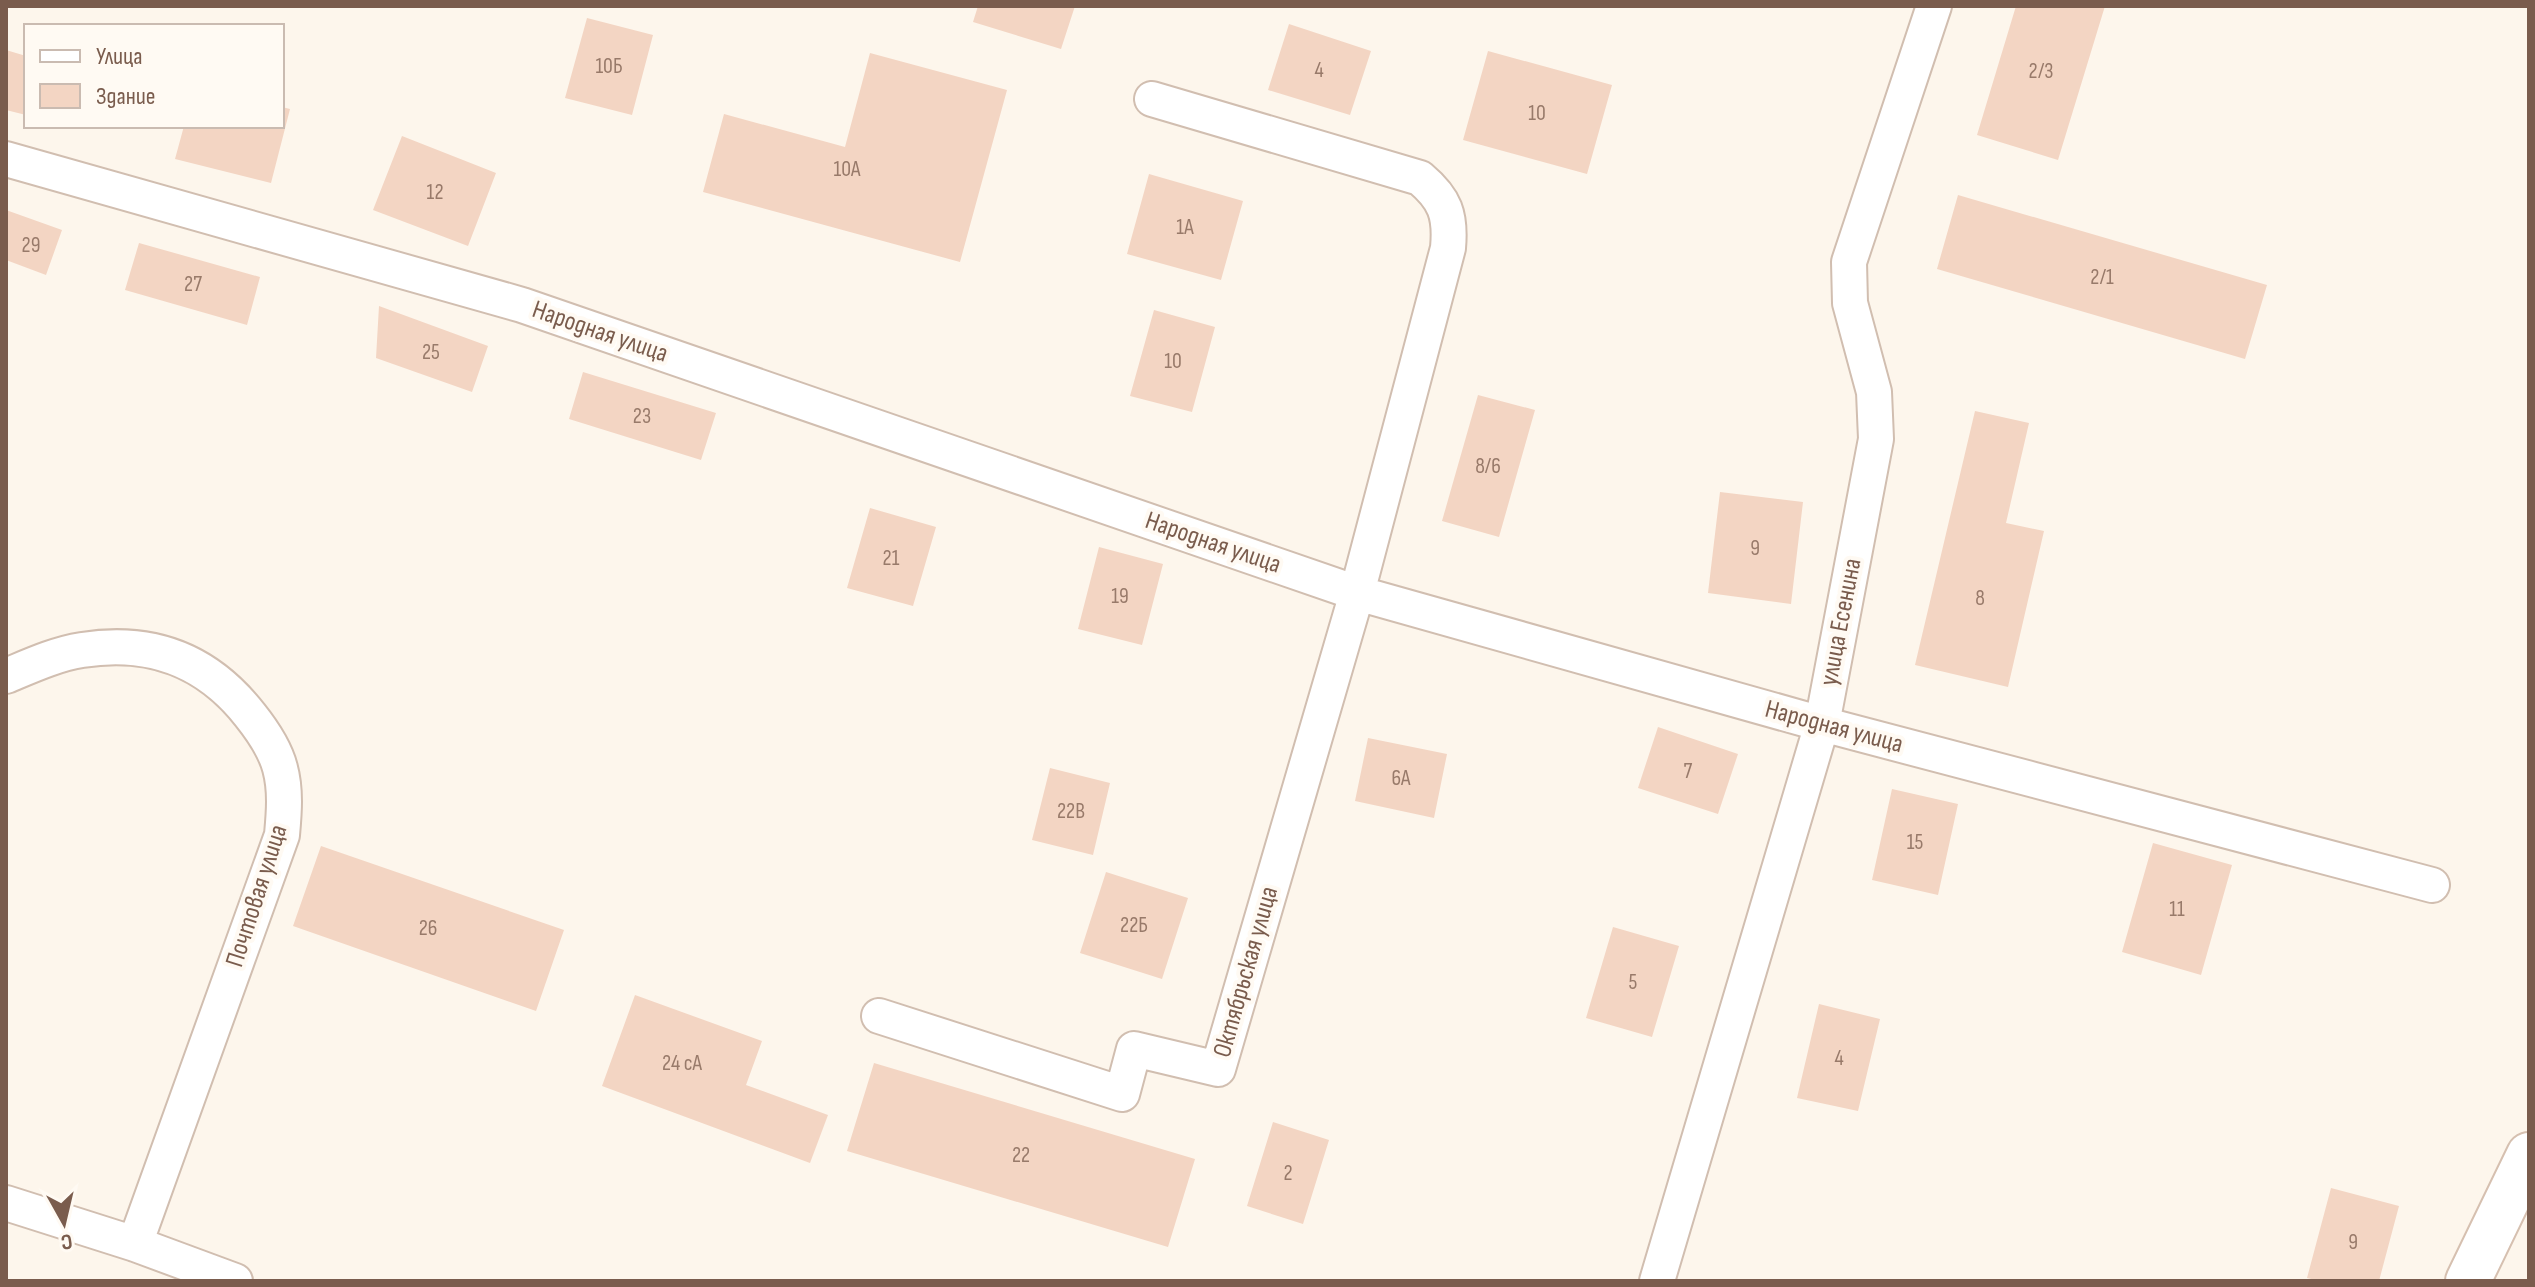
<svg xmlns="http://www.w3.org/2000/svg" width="2535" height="1287" font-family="'Sofia Sans Condensed',sans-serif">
<rect width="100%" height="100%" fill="#fdf6ec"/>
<path fill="#f3d5c3" d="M978 6H1075L1061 49 973 22Z
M2016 6H2105L2058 160 1977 135Z
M587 18 653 35 632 115 565 98Z
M1289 24 1371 51 1350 115 1268 90Z
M6 50 26 56V115L6 110Z
M1488 51 1612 85 1587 174 1463 140Z
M870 53 1007 90 960 262 703 192 724 114 845 147Z
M282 107 290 109 271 183 175 159 184 126H282Z
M402 136 496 173 468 246 373 210Z
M1149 174 1243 201 1221 280 1127 254Z
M1958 195 2267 285 2245 359 1937 269Z
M6 210 62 230 46 275 6 260Z
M139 243 260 277 247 325 125 290Z
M379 306 488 346 472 392 376 358Z
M1154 310 1215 327 1192 412 1130 396Z
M583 372 716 413 701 460 569 419Z
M1478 395 1535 410 1499 537 1442 521Z
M1975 411 2029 423 2006 523 2044 531 2008 687 1915 665Z
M1720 492 1803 502 1791 604 1708 593Z
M870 508 936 527 913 606 847 588Z
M1099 547 1163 564 1142 645 1078 629Z
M1658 727 1738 754 1718 814 1638 788Z
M1368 738 1447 754 1434 818 1355 801Z
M1050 768 1110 783 1093 855 1032 840Z
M1892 789 1958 804 1938 895 1872 880Z
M2153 843 2232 865 2201 975 2122 952Z
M321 846 564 930 536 1011 293 926Z
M1106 872 1188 898 1162 979 1080 953Z
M1613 927 1679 946 1652 1037 1586 1018Z
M635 995 762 1041 746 1085 828 1115 810 1163 602 1086Z
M1819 1004 1880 1019 1858 1111 1797 1098Z
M874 1063 1195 1159 1168 1247 847 1151Z
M1273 1122 1329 1140 1303 1224 1247 1206Z
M2331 1188 2399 1206 2379 1281H2320L2307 1278Z"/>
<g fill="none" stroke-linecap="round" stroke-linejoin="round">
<g stroke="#d1beb0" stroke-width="38">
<path id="street" d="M6 159 522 305 1357 593 1822 724 2432 885
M6 676C30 666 56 654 82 650 151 639 207 660 250 715 262 730 275 749 280 768 286 790 284 813 282 835L135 1244
M879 1016 1122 1094 1134 1049 1218 1069 1357 593 1448 248C1451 215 1445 199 1420 178L1152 99
M6 1203 135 1244 235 1281
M1657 1281 1822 724 1876 439 1874 392 1850 303 1849 262 1934 6"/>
</g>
<g stroke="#d6c0b0" stroke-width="48">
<path id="secondary" d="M2468 1281 2529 1155"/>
</g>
<use href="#street" stroke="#fff" stroke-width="34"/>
<use href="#secondary" stroke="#fff" stroke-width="44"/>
</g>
<g text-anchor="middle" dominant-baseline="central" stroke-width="8" stroke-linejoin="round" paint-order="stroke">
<g font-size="22" fill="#987a6a">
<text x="609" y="66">10Б</text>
<text x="1319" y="70">4</text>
<text x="2041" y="71">2/3</text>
<text x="1537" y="113">10</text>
<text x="847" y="169">10А</text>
<text x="435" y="192">12</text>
<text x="1185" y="227">1А</text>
<text x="31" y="245">29</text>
<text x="2102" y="277">2/1</text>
<text x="193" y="284">27</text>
<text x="431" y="352">25</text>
<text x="1173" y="361">10</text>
<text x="642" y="416">23</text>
<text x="1488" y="466">8/6</text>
<text x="1755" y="548">9</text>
<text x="891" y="558">21</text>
<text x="1120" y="596">19</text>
<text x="1980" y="598">8</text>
<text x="1688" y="771">7</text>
<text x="1401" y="778">6А</text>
<text x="1071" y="811">22В</text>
<text x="1915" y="842">15</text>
<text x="2177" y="909">11</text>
<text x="1134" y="925">22Б</text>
<text x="428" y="928">26</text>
<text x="1633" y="982">5</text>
<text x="1839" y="1058">4</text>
<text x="682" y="1063">24 сА</text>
<text x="1021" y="1155">22</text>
<text x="1288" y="1173">2</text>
<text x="2353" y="1242">9</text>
</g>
<g font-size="26" fill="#7a5c4d" stroke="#fffaf3">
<text transform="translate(600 332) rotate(19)">Народная улица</text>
<text transform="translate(1213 543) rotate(19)">Народная улица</text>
<text transform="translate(1841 622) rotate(-79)">улица Есенина</text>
<text transform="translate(1834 727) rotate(15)">Народная улица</text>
<text transform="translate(257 896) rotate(-72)">Почтовая улица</text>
<text transform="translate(1246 972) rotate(-74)">Октябрьская улица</text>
</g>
</g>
<rect width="2535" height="1287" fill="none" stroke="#7a5c4d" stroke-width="16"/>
<rect x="24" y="24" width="260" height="104" fill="#fffaf3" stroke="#cabbb1" stroke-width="2"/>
<rect x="40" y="50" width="40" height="12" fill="#ffffff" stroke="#cabbb1" stroke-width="2"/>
<text x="96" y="64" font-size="24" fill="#7a5c4d">Улица</text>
<rect x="40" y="84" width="40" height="24" fill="#f3d5c3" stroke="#cabbb1" stroke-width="2"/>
<text x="96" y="104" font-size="24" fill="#7a5c4d">Здание</text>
<g transform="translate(64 1223) rotate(172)" stroke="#fffaf3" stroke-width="6" paint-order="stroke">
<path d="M0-6L14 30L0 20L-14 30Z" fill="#7a5c4d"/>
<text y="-12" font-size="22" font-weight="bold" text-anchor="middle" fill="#7a5c4d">С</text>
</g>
</svg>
